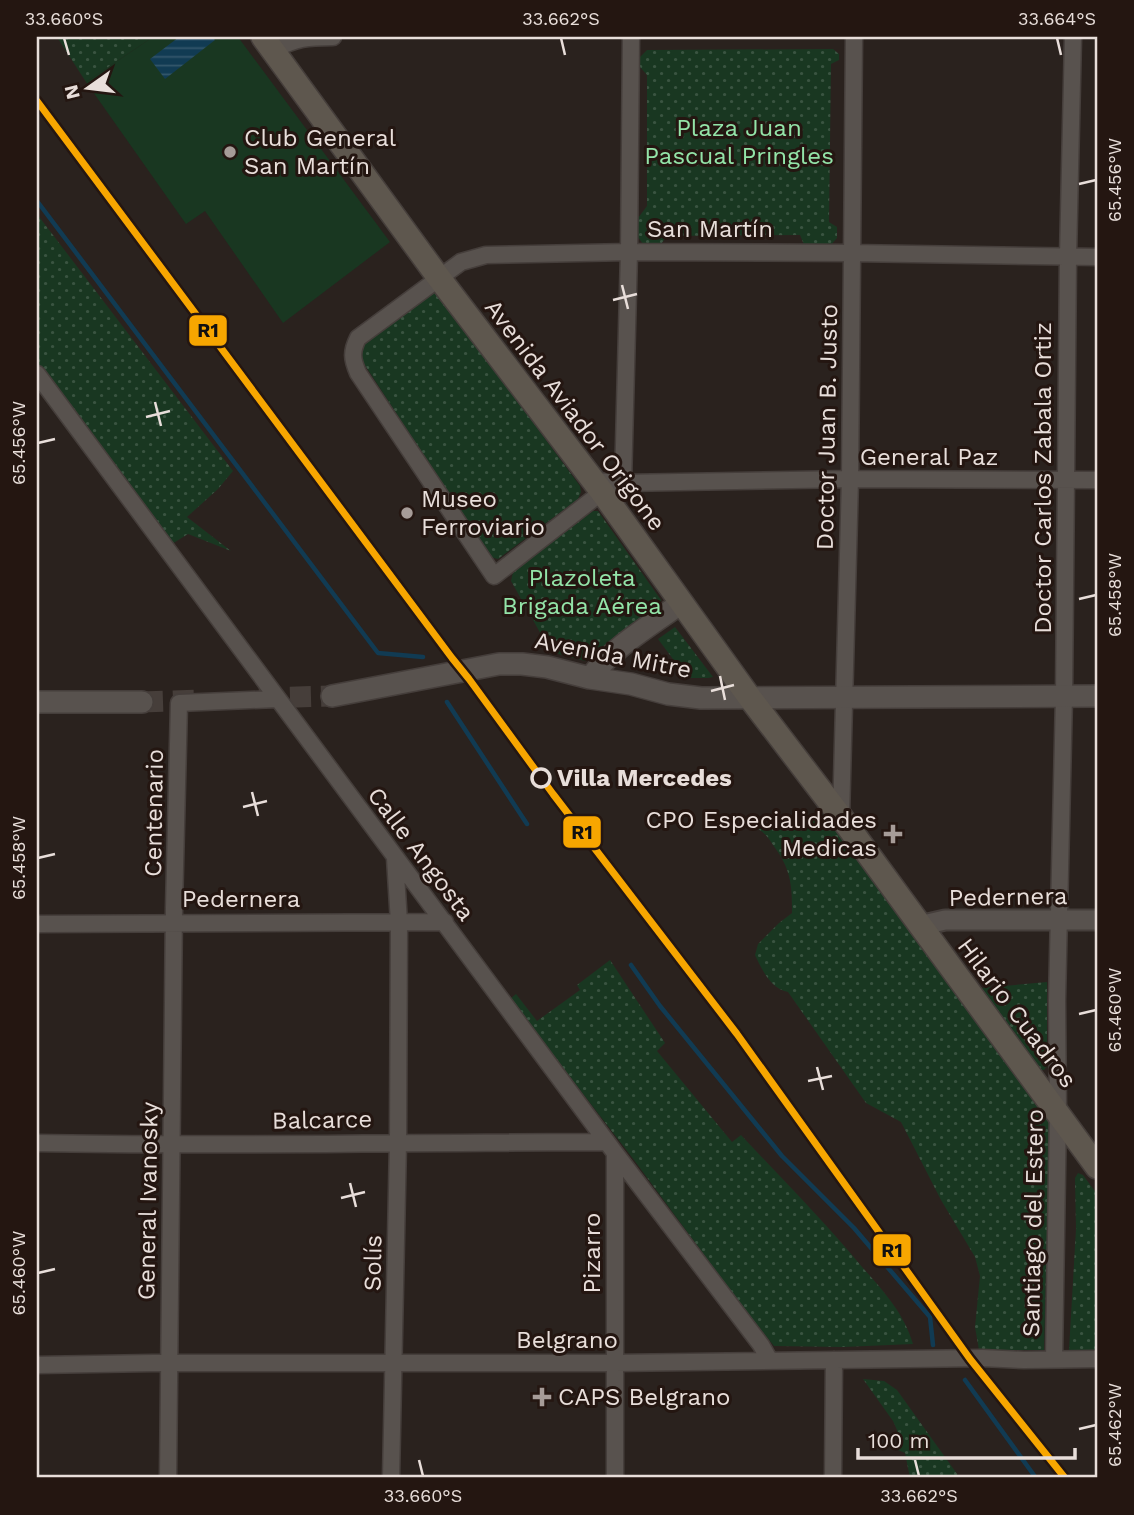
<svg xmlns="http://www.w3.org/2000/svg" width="1134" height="1515" font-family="'Work Sans',sans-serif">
<defs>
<pattern id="grass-dots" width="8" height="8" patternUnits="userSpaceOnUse" patternTransform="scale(1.75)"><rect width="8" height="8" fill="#193721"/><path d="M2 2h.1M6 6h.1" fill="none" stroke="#3a5441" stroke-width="1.8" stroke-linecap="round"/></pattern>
<pattern id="water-rules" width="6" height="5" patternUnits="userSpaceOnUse" patternTransform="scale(1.75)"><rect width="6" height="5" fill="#113b53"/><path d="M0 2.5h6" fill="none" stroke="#34576b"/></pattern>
</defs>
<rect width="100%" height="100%" fill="#2a221e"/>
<path fill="url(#grass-dots)" d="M57 37H153L86 82Z
M833 49 839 54V60L831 64 829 222 837 227V238L830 246 805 247 800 235 667 236 661 244H643L638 237V218L647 206V75L640 67V57L647 50Z
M37 214 233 471 218 489 187 517 231 551 188 534 172 544 37 366Z
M432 293 438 294 580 486 581 492 578 499 498 559 490 557 359 356 360 346Z
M593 511H598L661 600 659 608 585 661 551 652 511 581 513 572Z
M675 627 713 677 708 678H687L658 639Z
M816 811 828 812 1050 1112 1044 1350H979L975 1327 980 1276 975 1257 941 1200 901 1122 866 1103 788 992C771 989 762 970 755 955L758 944 779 923 792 913C792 884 791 869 773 845 769 838 765 833 758 829L809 822Z
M610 960 665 1043 657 1051 732 1142 741 1135C782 1179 824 1221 863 1268 884 1292 904 1313 913 1344L843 1347 774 1346 742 1306 634 1160 510 999 516 994 537 1021 580 990 577 985Z
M1047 982V1066L1044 1070H1038L981 988Z
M1078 1173 1083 1175 1097 1194V1350H1069L1076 1229 1075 1178Z
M863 1379 884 1381 897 1390 960 1478H910L905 1453 898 1450 897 1430 893 1421Z"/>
<path fill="#193721" d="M153 37H238L390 242 283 323 205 211 186 224 86 82Z"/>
<path fill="url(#water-rules)" d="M179 37H212L215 40 165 79 150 59Z"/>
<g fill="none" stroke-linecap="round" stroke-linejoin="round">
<path stroke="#113b53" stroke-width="4.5" d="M37 201 378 653 423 657
M447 702 527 824
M631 965 660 1006 782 1156 854 1228 930 1317 933 1345
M965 1380 1036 1478"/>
<path stroke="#463e3a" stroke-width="21" stroke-dasharray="21 10" stroke-linecap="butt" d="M259 698 332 696
M142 702 199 700"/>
<g stroke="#453e3b" stroke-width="19">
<path id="minor" d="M273 50C297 38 307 37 333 37
M37 374 615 1153 761 1345 770 1361
M594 481 623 483 850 479 1097 480
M619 491 623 483 629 252 631 37
M602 492 494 576 358 373C352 359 351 352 358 338L461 262 486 255 629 252 852 253 1097 257
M841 817 850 479 854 37
M37 924 445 922
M37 1143C227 1147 417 1142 607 1142
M1054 1359 1058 1112 1057 1000 1064 696 1068 257 1073 37
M37 1365 152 1363H615L982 1358 1024 1360 1097 1359
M168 1478 174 908 179 703 277 699
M391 1478 398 1142 399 923 395 858
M615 1478V1153
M833 1478 834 1360"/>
</g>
<g stroke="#453e3b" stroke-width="23">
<path id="tertiary" d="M919 926 945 920H1097"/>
</g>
<g stroke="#453e3b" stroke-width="24">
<path id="secondary" d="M590 678C614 646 650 626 681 603
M332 696 499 664H522L547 667 590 678 631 684 668 694 701 698 1097 696
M37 702H142"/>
</g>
<g stroke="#453e3b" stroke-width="26">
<path id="primary" d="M263 37 439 278 602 492 750 698 841 817 1097 1167"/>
</g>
<use href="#minor" stroke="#58524e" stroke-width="16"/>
<use href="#tertiary" stroke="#58524e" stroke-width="19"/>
<use href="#secondary" stroke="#58524e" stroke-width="21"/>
<use href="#primary" stroke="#5e574e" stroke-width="23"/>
<g stroke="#241611" stroke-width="12">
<path id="rail-1" d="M37 101 452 658 469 679 553 794 737 1034 970 1359 1065 1478"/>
</g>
<use href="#rail-1" stroke="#f7a600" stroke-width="7"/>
</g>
<path fill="none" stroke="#e8deda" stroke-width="2.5" d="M64 38 69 55M561 38 565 55M1057 38 1061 55M1079 184 1096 180M622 285 628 309M613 300 637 294M155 402 161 426M146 417 170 411M38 443 55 439M1079 599 1096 595M720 676 725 700M711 691 734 685M252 792 258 816M243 807 267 801M38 858 55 854M1079 1014 1096 1010M817 1067 823 1090M808 1081 832 1076M350 1183 356 1207M341 1198 365 1192M38 1273 55 1269M1079 1429 1096 1425M419 1460 423 1476M915 1460 919 1476"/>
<g fill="#a69c98" stroke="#241611" stroke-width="2.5">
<circle cx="230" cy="152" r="7"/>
<circle cx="407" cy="513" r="7"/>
<path d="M889.5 823.5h7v7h7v7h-7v7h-7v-7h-7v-7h7z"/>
<path d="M538.5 1386.5h7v7h7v7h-7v7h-7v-7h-7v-7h7z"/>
</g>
<circle fill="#241611" stroke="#e8deda" stroke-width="3.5" cx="541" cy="778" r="9"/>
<g text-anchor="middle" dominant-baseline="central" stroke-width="6" stroke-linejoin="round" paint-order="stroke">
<g font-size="24" fill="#93e4a8" stroke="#241611">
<text x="739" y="128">Plaza Juan<tspan x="739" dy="28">Pascual Pringles</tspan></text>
<text x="582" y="578">Plazoleta<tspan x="582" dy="28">Brigada Aérea</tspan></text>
</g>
<g font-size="24" fill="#e8deda" stroke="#241611" text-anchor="start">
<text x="244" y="138">Club General<tspan x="244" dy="28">San Martín</tspan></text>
<text x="421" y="499">Museo<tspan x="421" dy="28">Ferroviario</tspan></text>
<text x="877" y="820" text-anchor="end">CPO Especialidades<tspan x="877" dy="28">Medicas</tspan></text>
<text x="558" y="1397">CAPS Belgrano</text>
</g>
<g font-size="24" fill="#e8deda" stroke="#241611">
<text x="710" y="229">San Martín</text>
<text transform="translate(575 415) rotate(53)">Avenida Aviador Origone</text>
<text transform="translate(827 427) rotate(-89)">Doctor Juan B. Justo</text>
<text x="929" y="457">General Paz</text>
<text transform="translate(1043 478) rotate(-90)">Doctor Carlos Zabala Ortiz</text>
<text transform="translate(613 655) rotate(11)">Avenida Mitre</text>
<text transform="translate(154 813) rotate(-89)">Centenario</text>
<text transform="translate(421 854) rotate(53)">Calle Angosta</text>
<text transform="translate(1008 897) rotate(-1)">Pedernera</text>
<text x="241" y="899">Pedernera</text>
<text transform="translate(1017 1013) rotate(53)">Hilario Cuadros</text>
<text transform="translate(322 1120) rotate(-1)">Balcarce</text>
<text transform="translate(148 1201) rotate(-89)">General Ivanosky</text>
<text transform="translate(1033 1223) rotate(-89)">Santiago del Estero</text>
<text transform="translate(592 1253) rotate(-90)">Pizarro</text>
<text transform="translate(373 1263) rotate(-89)">Solís</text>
<text x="567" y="1340">Belgrano</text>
</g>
<g font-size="24" font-weight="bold" fill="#e8deda" stroke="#241611" text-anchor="start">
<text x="557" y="778">Villa Mercedes</text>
</g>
</g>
<g stroke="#241611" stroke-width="2.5">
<rect x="188" y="314" width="40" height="33" rx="7" fill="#f7a600"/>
<rect x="562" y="815" width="40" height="34" rx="7" fill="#f7a600"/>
<rect x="872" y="1233" width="40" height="34" rx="7" fill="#f7a600"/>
</g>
<g font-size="19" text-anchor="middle" font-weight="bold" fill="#111">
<text x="208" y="337">R1</text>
<text x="582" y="839">R1</text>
<text x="892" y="1257">R1</text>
</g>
<rect width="1134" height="1515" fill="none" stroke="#241611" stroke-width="77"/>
<g transform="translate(88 88) rotate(256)" stroke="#241611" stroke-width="5" paint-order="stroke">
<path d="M0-5L12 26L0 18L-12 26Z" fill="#e8deda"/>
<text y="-10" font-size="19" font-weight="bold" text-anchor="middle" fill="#e8deda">N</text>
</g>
<path d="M858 1448v10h217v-10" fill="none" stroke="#e8deda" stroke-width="3.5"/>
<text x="868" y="1448" font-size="21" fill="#e8deda" stroke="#241611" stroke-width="5" paint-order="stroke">100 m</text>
<rect x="38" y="38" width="1058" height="1438" fill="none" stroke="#e8deda" stroke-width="2.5"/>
<g font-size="18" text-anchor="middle" fill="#e8deda">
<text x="64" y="25">33.660°S</text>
<text x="561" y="25">33.662°S</text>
<text x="1057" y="25">33.664°S</text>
<text transform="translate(1115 180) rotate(-90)" y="6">65.456°W</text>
<text transform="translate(19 443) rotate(-90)" y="6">65.456°W</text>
<text transform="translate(1115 595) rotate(-90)" y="6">65.458°W</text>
<text transform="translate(19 858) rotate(-90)" y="6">65.458°W</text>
<text transform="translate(1115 1010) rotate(-90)" y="6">65.460°W</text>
<text transform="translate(19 1273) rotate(-90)" y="6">65.460°W</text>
<text transform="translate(1115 1425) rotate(-90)" y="6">65.462°W</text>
<text x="423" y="1502">33.660°S</text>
<text x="919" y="1502">33.662°S</text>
</g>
</svg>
